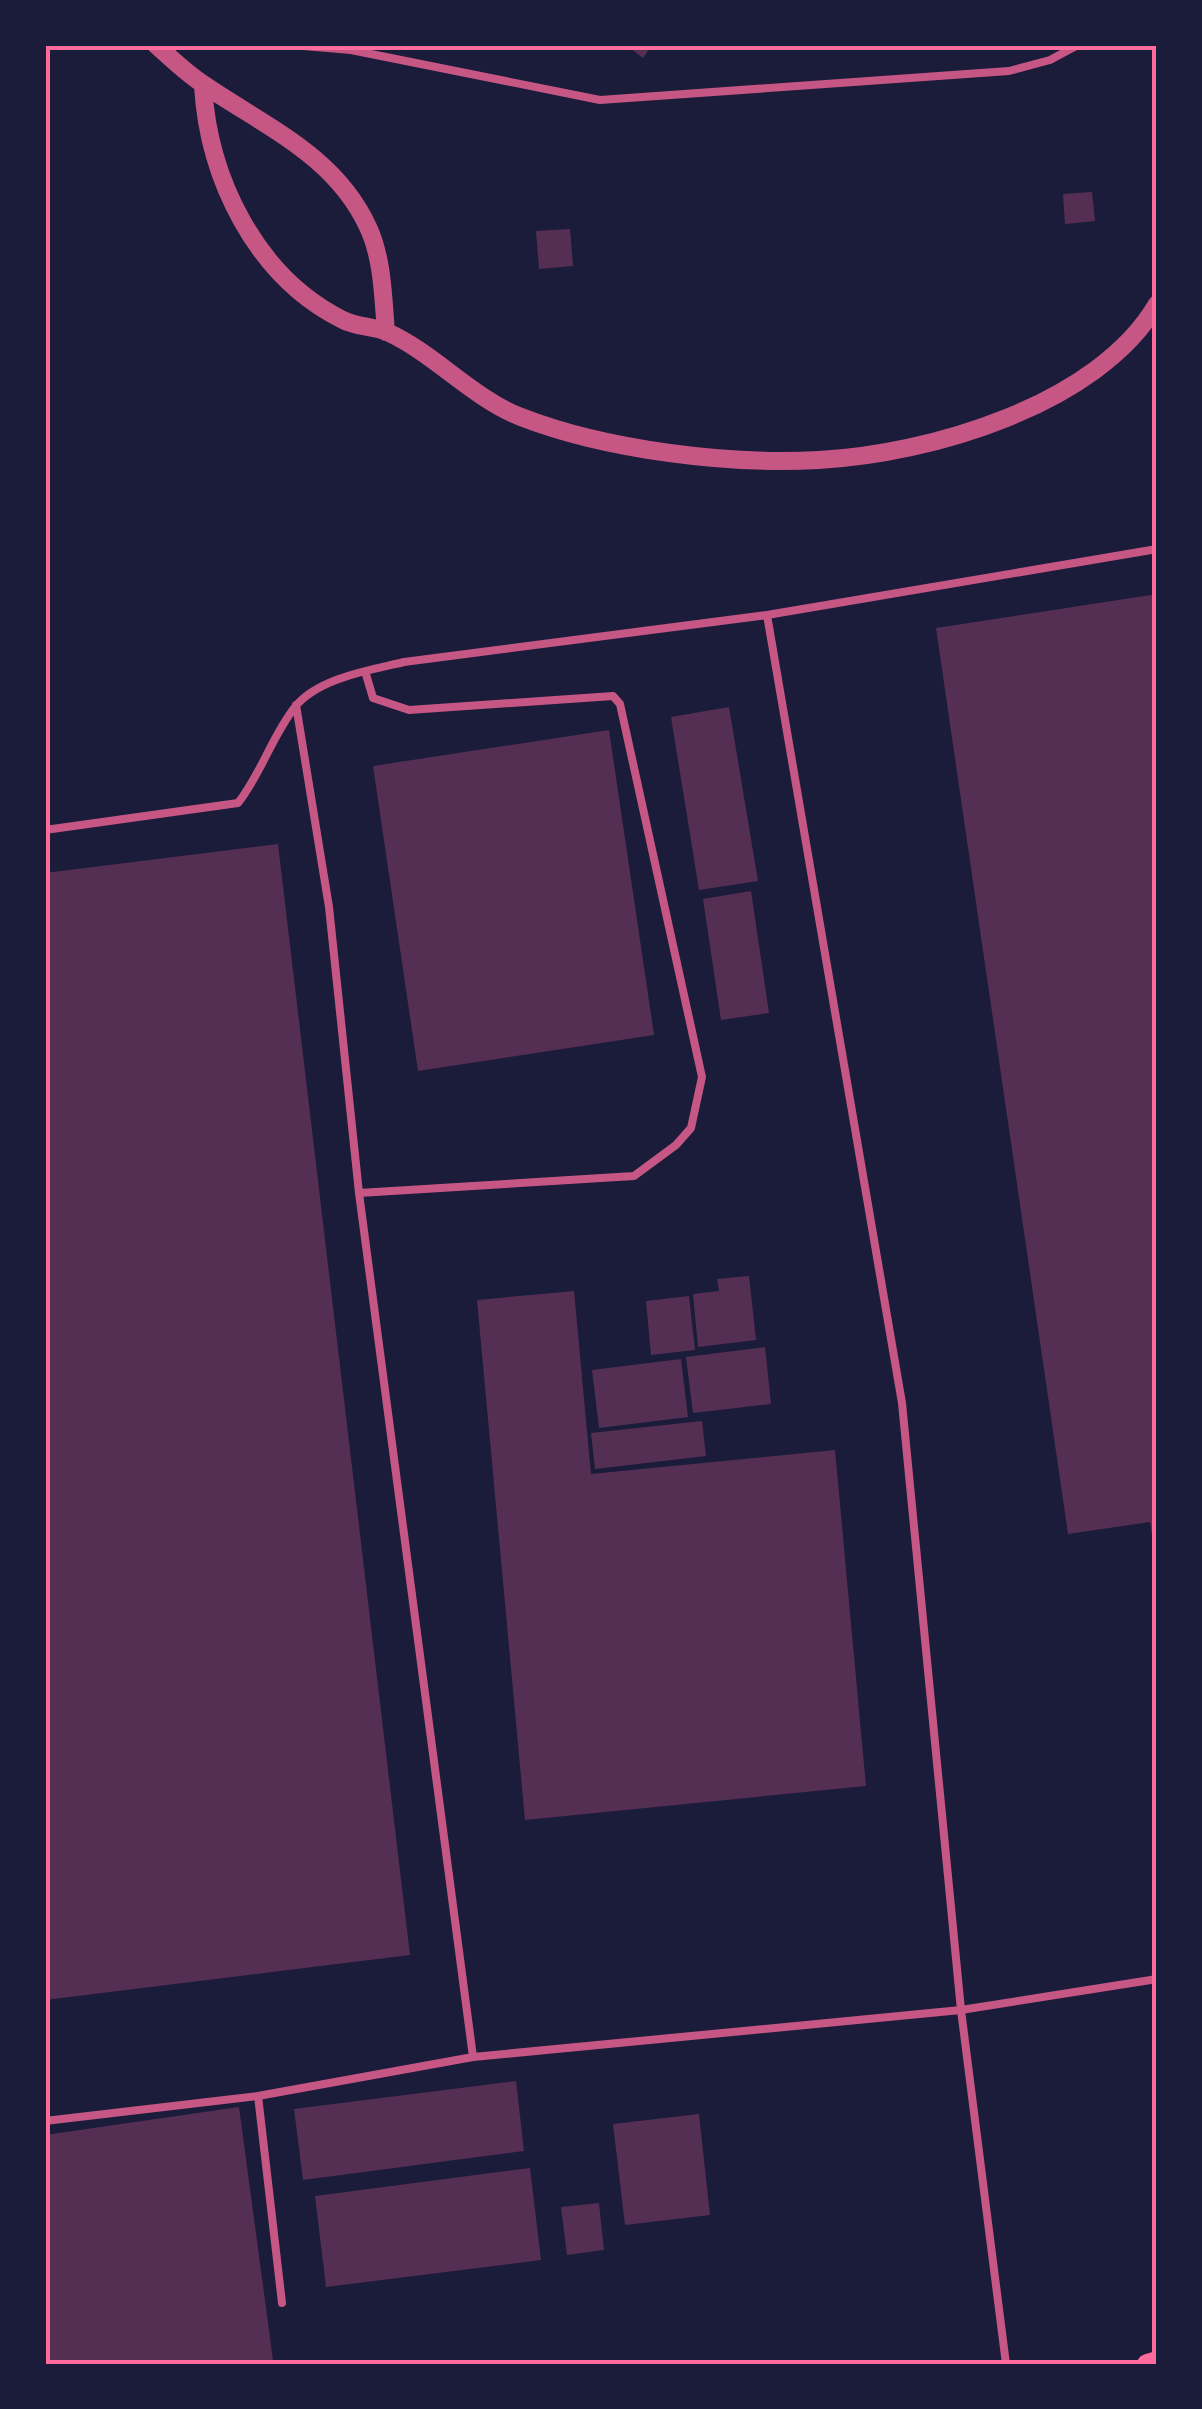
<svg xmlns="http://www.w3.org/2000/svg" width="1202" height="2409" font-family="'DM Sans',sans-serif">
<rect width="100%" height="100%" fill="#1b1b3a"/>
<path fill="#542f53" d="M626 45H652L643 58Z
M1092 192 1095 221 1065 224 1063 194Z
M570 229 573 266 539 269 536 231Z
M1157 594V1555L1155 1556 1150 1522 1068 1534 936 628Z
M729 707 758 881 699 890 671 717Z
M609 730 654 1035 418 1071 373 766Z
M278 844 410 1955 45 2000V873Z
M751 891 769 1013 721 1020 703 899Z
M749 1276 756 1340 698 1347 693 1294 719 1291 717 1279Z
M574 1291 591 1474 835 1450 866 1786 525 1820 477 1300Z
M689 1296 695 1350 651 1355 646 1301Z
M765 1347 771 1404 693 1413 686 1357Z
M681 1359 688 1417 599 1428 592 1370Z
M702 1421 706 1456 595 1469 591 1433Z
M516 2081 524 2151 303 2180 294 2109Z
M239 2107 273 2360 45 2364V2135Z
M699 2114 710 2215 625 2225 613 2124Z
M530 2168 541 2260 326 2287 315 2196Z
M599 2203 604 2250 567 2255 561 2207Z"/>
<g fill="none" stroke-linecap="round" stroke-linejoin="round">
<path stroke="#c65784" stroke-width="8" d="M292 45 351 50 600 100 1009 71 1050 60 1078 45
M767 615 902 1403 961 2010 1006 2364
M296 705 329 907 359 1193 473 2057
M45 830 238 803C261 774 272 736 295 707 318 678 371 670 404 662L767 615 1157 549
M359 1193 634 1176 676 1145 691 1128 702 1077 620 704 613 696 409 710 373 698 365 671
M258 2096 282 2303
M45 2121 258 2096 473 2057 961 2010 1157 1979"/>
<path stroke="#c65784" stroke-width="18" d="M156 45C171 58 186 73 203 84 264 126 335 155 368 227 383 259 383 298 386 332
M203 85C208 178 256 277 343 320 356 327 373 326 387 332 434 353 472 398 521 417 606 450 728 465 819 460 930 454 1098 405 1157 304"/>
<path stroke="#ff6b9d" stroke-width="20" d="M1147 2364 1157 2361"/>
</g>
<rect width="1202" height="2409" fill="none" stroke="#1b1b3a" stroke-width="95"/>
<rect x="48" y="48" width="1106" height="2314" fill="none" stroke="#ff6b9d" stroke-width="4"/>
</svg>
